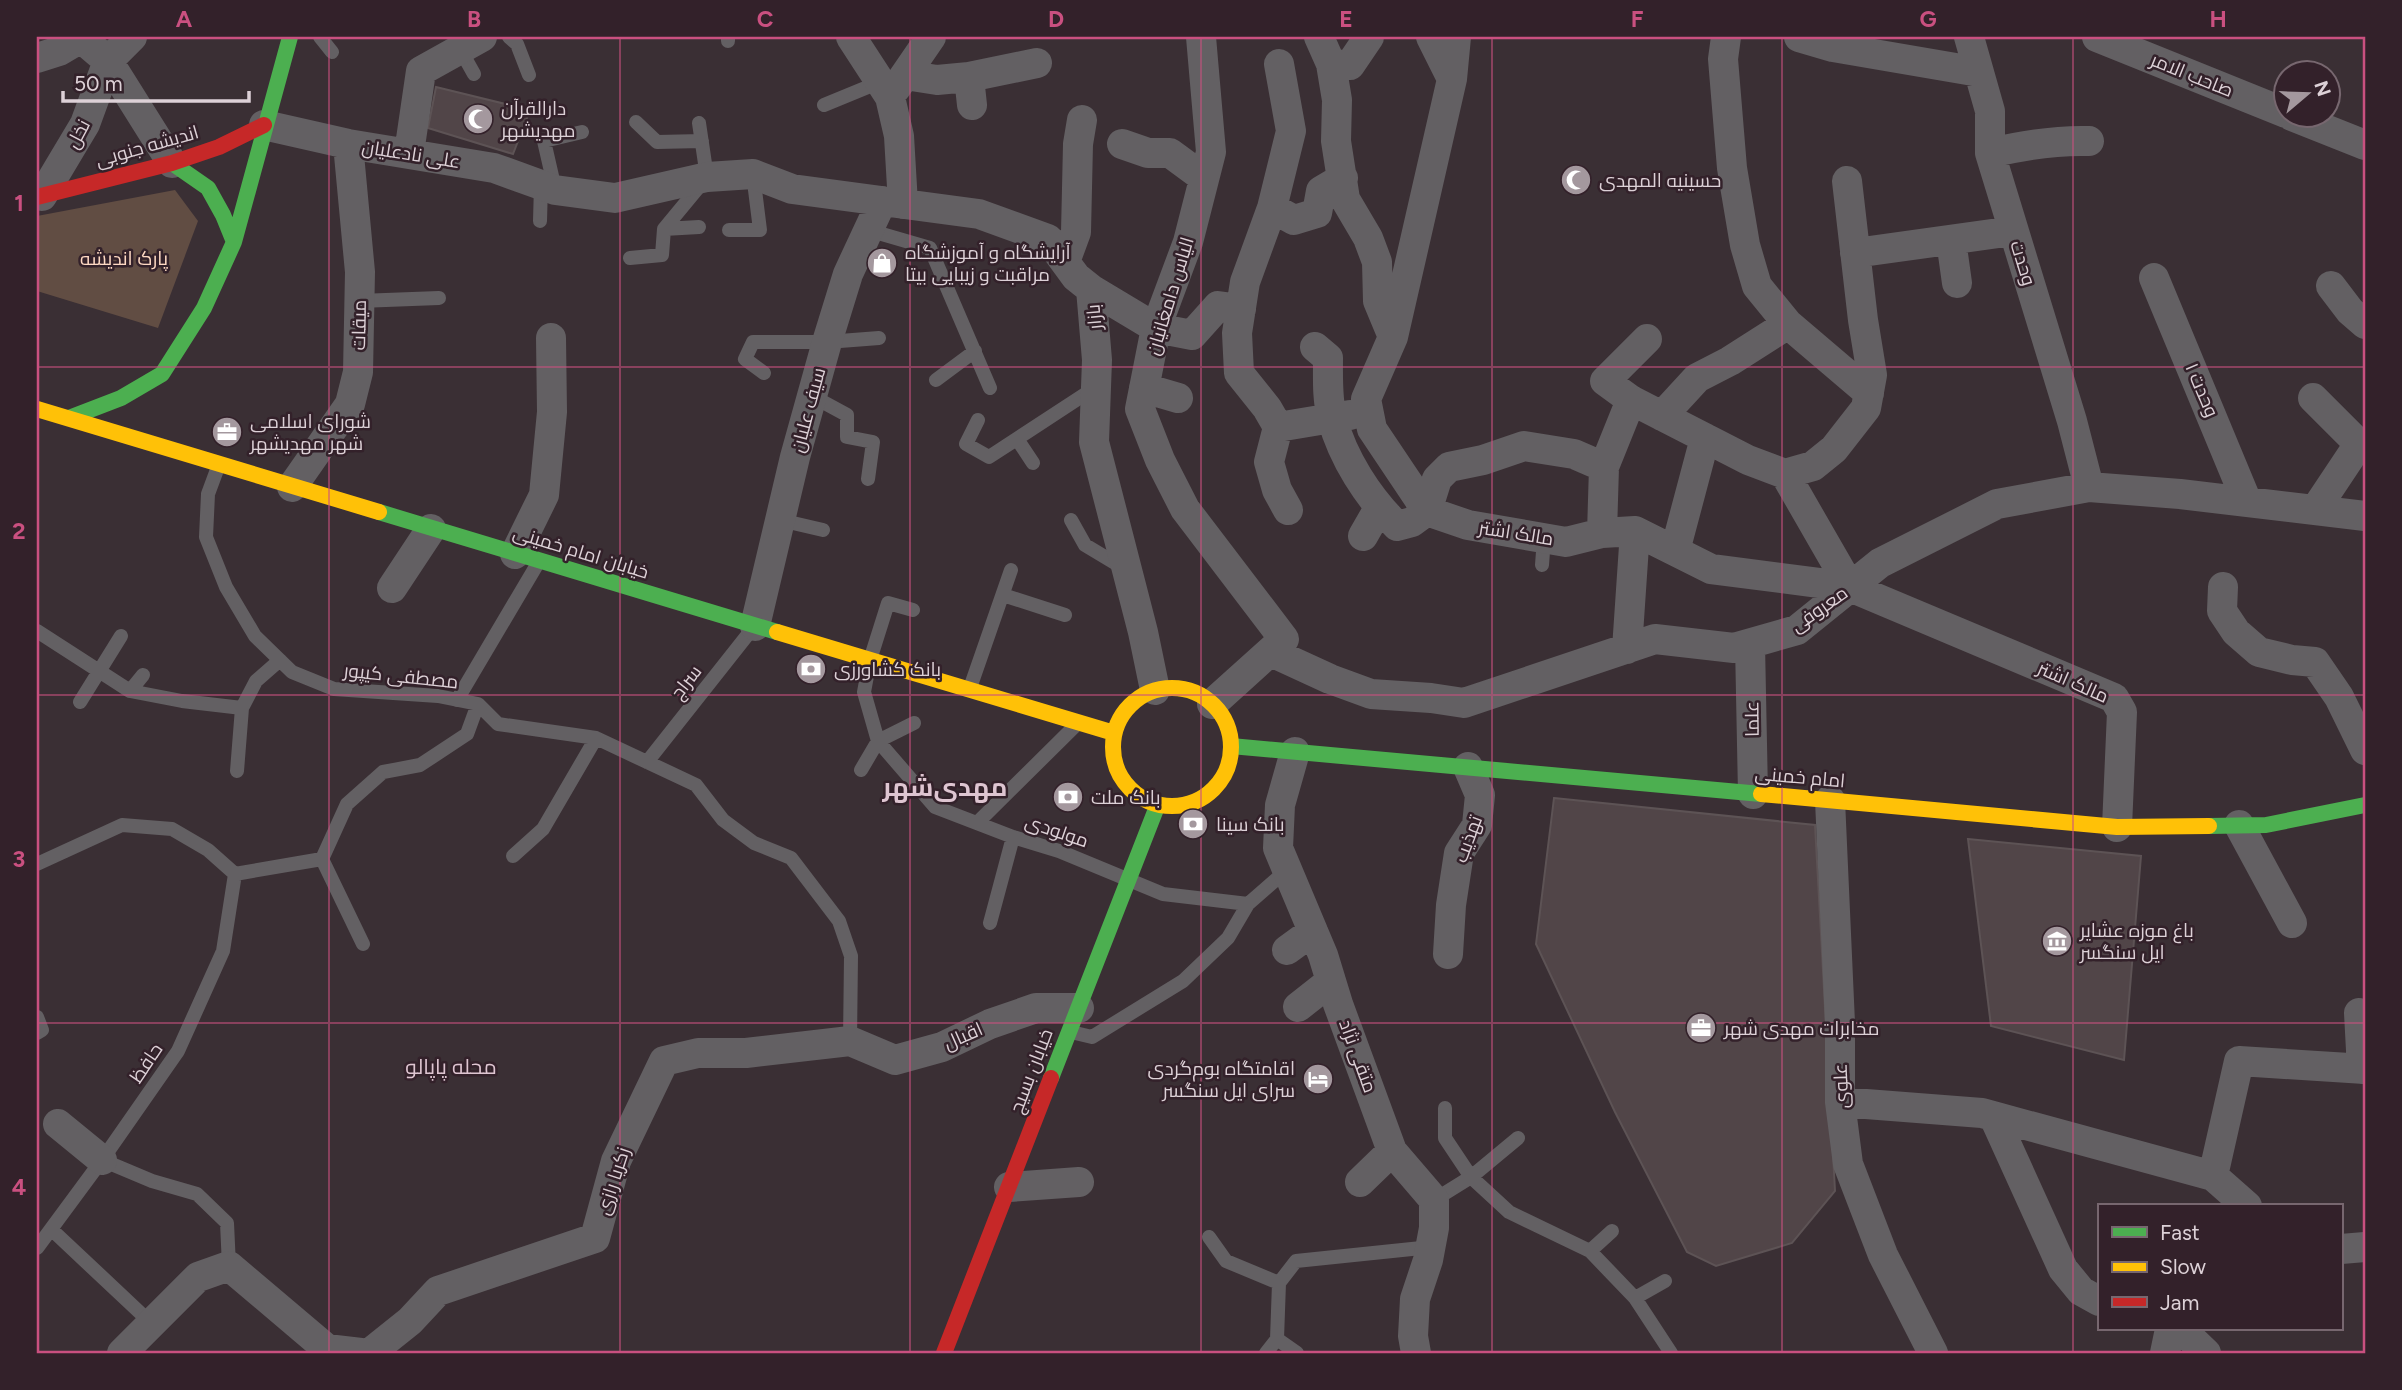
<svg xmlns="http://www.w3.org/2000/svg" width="2402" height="1390" font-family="Figtree,Cairo,sans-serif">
<rect width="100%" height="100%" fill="#3a2f34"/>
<path fill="#614d43" d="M175 190 198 221 158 328 37 291V216Z"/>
<path fill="#514548" stroke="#5d5355" stroke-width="2" d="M436 87 530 110 513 154 428 128Z
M1554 798 1815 825 1835 1191 1792 1243 1716 1266 1687 1252 1615 1112 1536 944Z
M1968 839 2141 856 2124 1060 1991 1026Z"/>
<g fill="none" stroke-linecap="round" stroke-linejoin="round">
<path stroke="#636063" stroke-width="14" d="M320 37 332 52
M509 37 517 44 529 75
M728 37V41
M460 49 474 74
M824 105 880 82
M636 122 657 142 702 141
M555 189 544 141 582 132
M540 221 541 185
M664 229 699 227
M729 230H760L753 174
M868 230 930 248 990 388
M630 258 662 255 664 229 707 177 699 123
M359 301 439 298
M764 373 745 359 753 342H827L879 338
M936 380 975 351
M812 396 847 415V437L873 442 868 479
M978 420 966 444 989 457 1096 387
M1017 439 1033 463
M218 467 208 494 206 537 226 587 255 636 292 672 334 689 438 696 478 704 498 724 596 738 696 785 723 820 754 843 791 858 839 921 851 956 850 1041
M780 520 823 530
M1071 520 1085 545 1125 569
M1542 565 1544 538
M1003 595 1065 615
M913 610 888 603 870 660 864 692 878 741 935 807 1013 837 1059 851 1163 894 1248 904
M37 631 130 691 182 701 242 708
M970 688 1011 570
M130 691 143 675
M457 700 538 563
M80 702 121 636
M647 762 753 628
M861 770 878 741 914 723
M237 771 242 708 256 681 280 660
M977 823 1075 726
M513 856 543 829 596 738
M37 864 122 825 172 829 208 850 235 874 322 859
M990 923 1013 837
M363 944 322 859 347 804 383 772 420 765 467 734 478 704
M37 1017 42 1030 37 1033
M1071 1032 1092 1037 1183 981 1228 938 1248 904 1287 870
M1445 1108V1138L1471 1177 1509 1212 1590 1251 1635 1298 1671 1353
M102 1160 152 1181 197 1194 227 1223 229 1266
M1434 1200 1471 1177 1518 1138
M51 1229 151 1323
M1209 1237 1226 1261 1279 1283
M37 1248 102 1160 178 1051 223 951 235 874
M1590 1251 1612 1231
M1635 1298 1665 1281
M1277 1339 1297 1353
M1266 1353 1277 1339 1279 1283 1296 1261 1431 1247"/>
<path stroke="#636063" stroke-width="30" d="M851 37 890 97 899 136 903 204
M1201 37 1211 152 1188 242 1156 328 1140 409 1160 460 1185 509 1284 639 1212 704
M1319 37 1331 64 1337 100 1336 141 1345 199 1368 238 1377 262 1378 301 1393 337
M1431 37 1452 79
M1456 37 1452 79 1393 337 1366 399 1372 429 1427 511 1468 525 1566 542 1602 533 1635 531 1711 569 1850 587 2114 698 2122 712 2117 827
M1726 37 1723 59 1732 168 1745 245 1757 286 1788 324 1869 393
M1799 37 1833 47 1979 72
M1969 37 1990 111V153L2072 421 2089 487
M2097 37 2286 113
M37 58 59 51 81 38 108 61 172 163
M1279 64 1291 131 1272 208 1245 282 1237 333 1239 373 1267 408 1278 427 1269 462 1277 490 1288 510
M1331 64 1350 65 1369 37
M905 75 937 80 969 77 1037 63
M969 77 972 105
M896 88 931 37
M2292 116 2365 145
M264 125 348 144 494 168 555 190 615 198 707 177 753 174 792 189 979 214 1048 239 1076 277 1091 289 1097 360 1094 442 1143 632 1155 690
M1122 144 1148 153H1170L1204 178
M409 153 421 71 482 37
M1990 153C2024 145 2055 140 2089 141
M42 196 85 124 108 61 132 37
M1272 208 1294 220 1317 213 1321 191 1343 178
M1951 240 1957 283
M1855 253 2013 231
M1065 262 1076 232 1078 144 1082 120
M2154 278 2247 502
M2331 286 2350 311 2365 324
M1091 289 1156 328 1192 335 1218 306 1241 309
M1647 339 1605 381 1631 400 1748 460 1785 474 1813 466 1834 449 1866 408 1872 375 1863 320 1847 181
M1315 347 1328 358C1328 378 1327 399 1332 418 1343 459 1368 497 1397 526L1412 522 1427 511 1437 479 1449 467 1483 460 1524 446 1574 454 1604 467
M1144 388 1178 398
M2313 398 2359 444 2315 510
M1662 416 1697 378 1730 361 1788 324
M1278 427 1350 415
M1785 474 1850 587
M292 487 350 404 358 372 360 272 348 144
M1602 533 1604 467 1631 400
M1363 536 1379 508
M1675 551 1705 438
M515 554 544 495 552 412 551 338
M2223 587 2222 611 2236 632 2259 652 2292 660 2315 662 2339 697 2365 750
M392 588 431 529
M755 626 795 457 827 342 848 274 882 201
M1750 644 1753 794
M1627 649 1635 531
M1271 652 1330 679 1371 694 1431 698 1464 703 1655 639 1734 648 1797 630 1880 563 1997 504 2089 487 2180 494 2365 516
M1295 752 1280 805 1278 848 1323 955 1338 1004 1392 1151 1434 1200V1228L1428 1260 1415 1299 1413 1336 1416 1353
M1830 800 1840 1023V1102L1848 1164 1883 1255 1933 1353
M2239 825 2292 923
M1287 950 1313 931
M1448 954 1451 905 1459 853 1477 825 1480 795 1468 767
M1298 1007 1331 981
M2359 1013 2362 1069
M1840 1102 1982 1113 2213 1176 2247 1206
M1994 1117 2063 1269 2081 1291 2099 1301
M58 1124 102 1160
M2213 1176 2239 1061 2365 1069
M1360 1182 1392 1151
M1009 1187 1079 1182
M2341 1249 2365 1247
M2181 1329 2206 1353
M122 1353 198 1277 229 1266 327 1349 361 1353
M370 1353 410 1321 438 1291 595 1238 616 1161 664 1061 698 1053H746L850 1041 895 1060 942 1047 990 1024 1036 1008H1079
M2165 1353 2170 1329"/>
<path stroke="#4caf50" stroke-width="16" d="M172 163 208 188 223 215 234 242
M69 418 121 398 162 374 204 308 234 242 290 37
M379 512 777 632
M1231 746 1761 794
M2209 826 2266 825 2365 805
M1051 1078 1158 804"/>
<path stroke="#ffc107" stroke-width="16" d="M37 409 379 512
M777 632 1114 733
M1113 747a59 59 0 1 1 118 0a59 59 0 1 1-118 0Z
M1761 794 2117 827 2209 826"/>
<path stroke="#c62828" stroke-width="16" d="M37 197 172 163 219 147 264 125
M944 1353 1051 1078"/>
</g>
<path fill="none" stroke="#ca5080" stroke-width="2" stroke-opacity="0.55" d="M329 37V1353M620 37V1353M910 37V1353M1201 37V1353M1492 37V1353M1782 37V1353M2073 37V1353M37 367H2365M37 695H2365M37 1023H2365"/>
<defs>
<g id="mosque-disc" transform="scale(1.575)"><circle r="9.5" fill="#a4989e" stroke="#33212a"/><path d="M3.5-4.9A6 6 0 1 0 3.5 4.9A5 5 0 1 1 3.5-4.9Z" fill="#fff"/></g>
<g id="shop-disc" transform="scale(1.575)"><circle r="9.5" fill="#a4989e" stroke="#33212a"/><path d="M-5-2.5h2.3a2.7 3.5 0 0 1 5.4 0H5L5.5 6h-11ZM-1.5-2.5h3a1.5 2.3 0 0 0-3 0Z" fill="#fff"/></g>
<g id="office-disc" transform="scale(1.575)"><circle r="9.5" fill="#a4989e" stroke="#33212a"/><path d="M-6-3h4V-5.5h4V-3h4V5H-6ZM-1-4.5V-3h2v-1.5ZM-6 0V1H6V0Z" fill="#fff"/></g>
<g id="bank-disc" transform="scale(1.575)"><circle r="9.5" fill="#a4989e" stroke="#33212a"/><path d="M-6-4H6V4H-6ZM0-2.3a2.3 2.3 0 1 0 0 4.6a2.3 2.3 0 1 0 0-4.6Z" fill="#fff"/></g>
<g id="museum-disc" transform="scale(1.575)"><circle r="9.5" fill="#a4989e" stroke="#33212a"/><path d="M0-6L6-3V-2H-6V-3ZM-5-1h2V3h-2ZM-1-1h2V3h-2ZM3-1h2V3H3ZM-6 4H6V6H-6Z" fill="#fff"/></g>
<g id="hotel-disc" transform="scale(1.575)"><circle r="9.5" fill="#a4989e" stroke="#33212a"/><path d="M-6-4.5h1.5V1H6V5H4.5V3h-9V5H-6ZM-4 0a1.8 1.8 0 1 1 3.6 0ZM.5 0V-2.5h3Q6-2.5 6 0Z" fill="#fff"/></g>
</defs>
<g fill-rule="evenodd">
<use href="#mosque-disc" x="478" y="119"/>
<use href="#mosque-disc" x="1576" y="180"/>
<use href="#shop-disc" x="882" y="263"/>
<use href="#office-disc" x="227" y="432"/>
<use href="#bank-disc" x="811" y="669"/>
<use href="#bank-disc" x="1068" y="797"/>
<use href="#bank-disc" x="1193" y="824"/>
<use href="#museum-disc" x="2057" y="941"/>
<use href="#office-disc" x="1701" y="1028"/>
<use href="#hotel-disc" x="1318" y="1079"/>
</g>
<g text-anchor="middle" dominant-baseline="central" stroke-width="5" stroke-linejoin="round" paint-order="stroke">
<g font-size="19" fill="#ddd1d7" stroke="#33212a">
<text transform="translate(2192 75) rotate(22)">صاحب الامر</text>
<text transform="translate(78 134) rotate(-62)">نخل</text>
<text transform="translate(147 146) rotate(-16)">اندیشه جنوبی</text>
<text transform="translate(411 154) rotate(9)">علی نادعلیان</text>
<text transform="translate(2023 263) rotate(73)">وحدت</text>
<text transform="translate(1170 296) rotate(-73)">الیاس دامغانیان</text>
<text transform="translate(1094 317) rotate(-95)">بازار</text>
<text transform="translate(359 325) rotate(-89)">میقات</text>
<text transform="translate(2202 390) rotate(67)">وحدت ۱</text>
<text transform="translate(808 410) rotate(-75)">سیف علیان</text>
<text transform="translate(1516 533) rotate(9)">مالک اشتر</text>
<text transform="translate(581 552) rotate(17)">خیابان امام خمینی</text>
<text transform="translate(1819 609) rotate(-35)">معروفی</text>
<text transform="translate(401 676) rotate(6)">مصطفی کیپور</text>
<text transform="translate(686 682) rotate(-52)">سراج</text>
<text transform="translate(2073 682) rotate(24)">مالک اشتر</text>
<text transform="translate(1752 719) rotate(-91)">علما</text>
<text transform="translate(1800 777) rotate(5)">امام خمینی</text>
<text transform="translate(1057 831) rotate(19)">مولودی</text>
<text transform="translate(1468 839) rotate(-70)">تهذیب</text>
<text transform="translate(963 1036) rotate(-24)">اقبال</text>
<text transform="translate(1358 1056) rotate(70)">متقی نژاد</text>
<text transform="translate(146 1063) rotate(-56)">حافظ</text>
<text transform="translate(1031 1071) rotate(-69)">خیابان بسیج</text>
<text transform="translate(1841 1086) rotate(-92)">علوی</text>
<text transform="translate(613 1181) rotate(-72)">زکریا رازی</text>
</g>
<g font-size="19" fill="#ddd1d7" stroke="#33212a" text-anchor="start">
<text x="501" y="108">دارالقرآن<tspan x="501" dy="22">مهدیشهر</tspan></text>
<text x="1599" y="180">حسینیه المهدی</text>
<text x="905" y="252">آرایشگاه و آموزشگاه<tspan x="905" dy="22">مراقبت و زیبایی بیتا</tspan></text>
<text x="250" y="421">شورای اسلامی<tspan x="250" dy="22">شهر مهدیشهر</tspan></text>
<text x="834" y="669">بانک کشاورزی</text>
<text x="1091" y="797">بانک ملت</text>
<text x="1216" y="824">بانک سینا</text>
<text x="2080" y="930">باغ موزه عشایر<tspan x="2080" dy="22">ایل سنگسر</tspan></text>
<text x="1724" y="1028">مخابرات مهدی شهر</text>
<text x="1295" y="1068" text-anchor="end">اقامتگاه بوم‌گردی<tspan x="1295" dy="22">سرای ایل سنگسر</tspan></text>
</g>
<g font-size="19" fill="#fed9c3" stroke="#33212a">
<text x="124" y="258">پارک اندیشه</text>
</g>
<g font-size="21" fill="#dec5d1" stroke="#33212a">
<text x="451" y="1066">محله پاپالو</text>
</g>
<g font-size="26" font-weight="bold" fill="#dec5d1" stroke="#33212a">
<text x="945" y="787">مهدی‌شهر</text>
</g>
</g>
<rect width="2402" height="1390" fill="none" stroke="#33212a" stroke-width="77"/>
<rect x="2098" y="1204" width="245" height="126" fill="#33212a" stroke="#77676f" stroke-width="2"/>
<rect x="2112" y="1227" width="35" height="10" fill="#4caf50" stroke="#77676f" stroke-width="2"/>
<text x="2160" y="1240" font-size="21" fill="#ddd1d7">Fast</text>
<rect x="2112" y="1262" width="35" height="10" fill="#ffc107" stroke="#77676f" stroke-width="2"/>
<text x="2160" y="1274" font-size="21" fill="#ddd1d7">Slow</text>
<rect x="2112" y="1297" width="35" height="10" fill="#c62828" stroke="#77676f" stroke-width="2"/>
<text x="2160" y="1310" font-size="21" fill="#ddd1d7">Jam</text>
<g transform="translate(2307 94) rotate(71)"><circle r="33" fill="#33212a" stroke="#77676f" stroke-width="2"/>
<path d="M0-5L12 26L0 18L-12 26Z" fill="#a4989e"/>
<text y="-10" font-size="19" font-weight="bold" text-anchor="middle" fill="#ddd1d7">N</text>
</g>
<path d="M63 91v10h186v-10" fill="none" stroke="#ddd1d7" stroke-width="3.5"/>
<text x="74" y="91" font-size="21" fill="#ddd1d7" stroke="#33212a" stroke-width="5" paint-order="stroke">50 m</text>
<rect x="38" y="38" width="2326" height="1314" fill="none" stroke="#ca5080" stroke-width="2.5"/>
<g font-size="23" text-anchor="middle" font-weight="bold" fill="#ca5080">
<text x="184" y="27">A</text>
<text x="474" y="27">B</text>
<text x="765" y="27">C</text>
<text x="1056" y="27">D</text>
<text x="1346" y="27">E</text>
<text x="1637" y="27">F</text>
<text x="1928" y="27">G</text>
<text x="2218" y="27">H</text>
<text x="19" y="211">1</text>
<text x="19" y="539">2</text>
<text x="19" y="867">3</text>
<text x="19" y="1195">4</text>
</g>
</svg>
